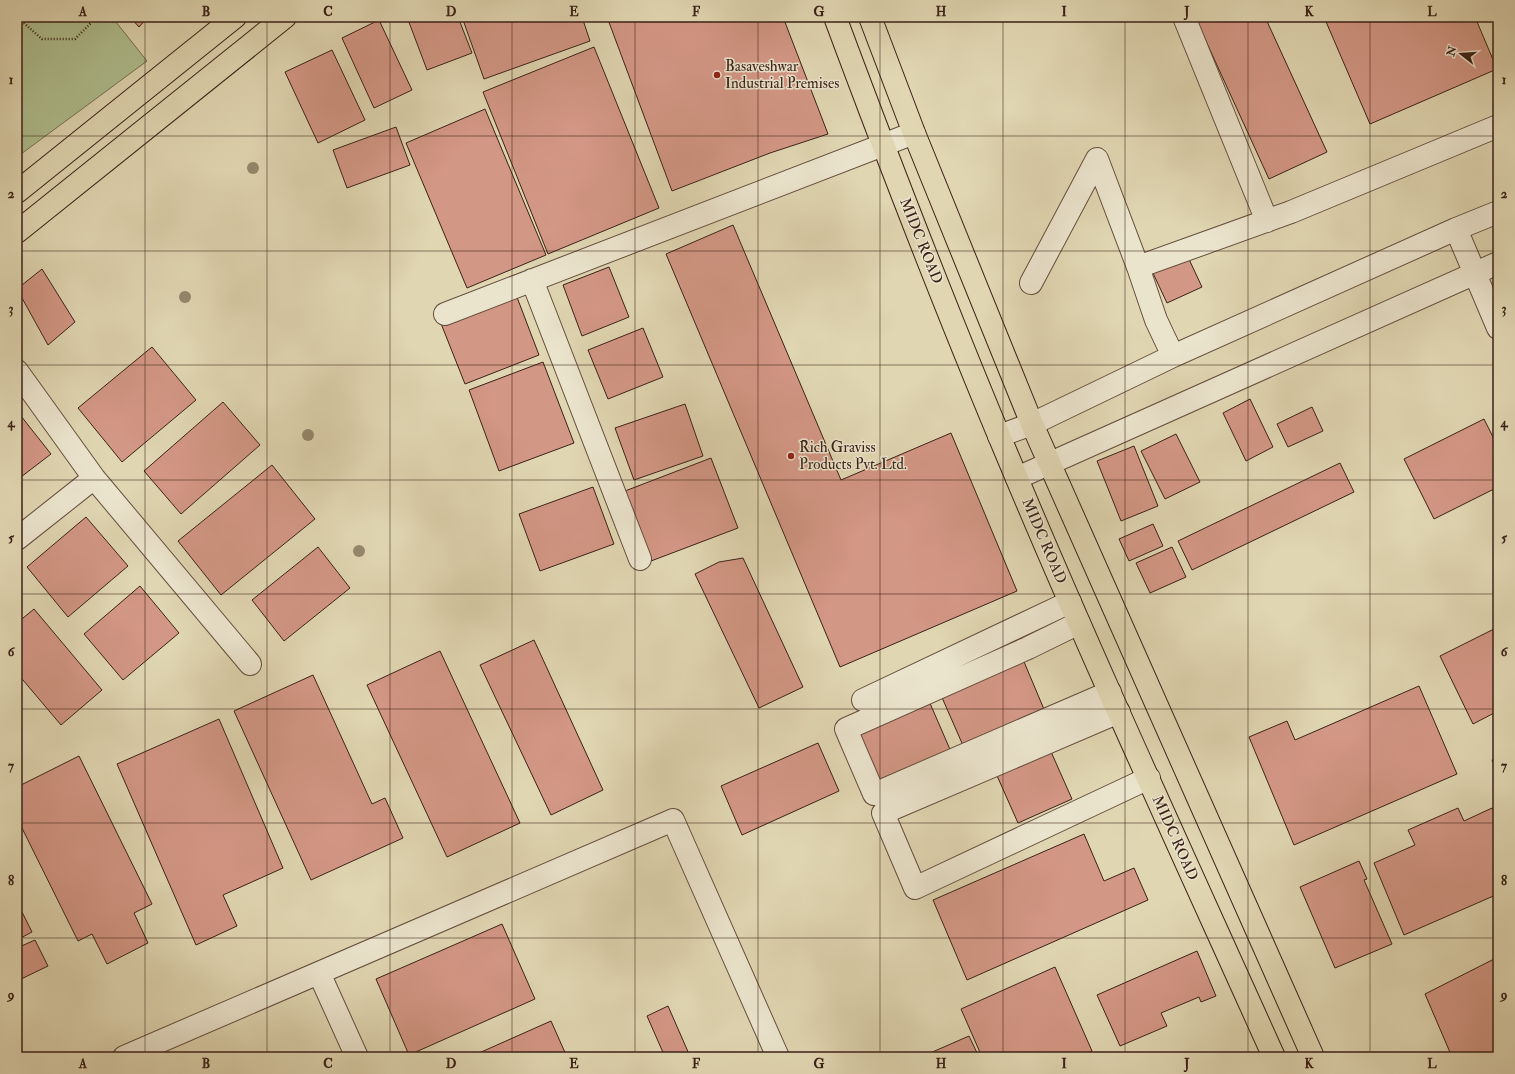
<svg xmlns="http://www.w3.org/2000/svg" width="1515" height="1074" font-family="'IM FELL Double Pica',serif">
<rect width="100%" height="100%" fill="#e0d6b2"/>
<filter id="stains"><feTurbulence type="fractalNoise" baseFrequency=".005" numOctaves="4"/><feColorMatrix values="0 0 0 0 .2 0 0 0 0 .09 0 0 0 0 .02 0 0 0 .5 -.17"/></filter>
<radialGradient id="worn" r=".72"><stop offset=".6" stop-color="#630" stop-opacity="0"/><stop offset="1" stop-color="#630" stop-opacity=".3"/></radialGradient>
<path fill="#afbe8f" stroke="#757053" d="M17 17H112L147 61 17 157Z"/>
<path fill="#d39785" stroke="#3b2117" d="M130 17H148L139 27Z
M407 17H458L472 53 427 70Z
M462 17H582L590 41 484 79Z
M607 17H783L828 134 770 153 672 191Z
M1195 17H1265L1327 152 1269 179Z
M1324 17H1475L1497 69 1370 124Z
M379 20 412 90 374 108 342 38Z
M594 47 659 208 548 254 483 92Z
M332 50 365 120 318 143 285 72Z
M485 109 546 255 467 288 406 143Z
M396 127 410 165 347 188 333 150Z
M733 225 841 480 951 433 1017 591 840 667 666 254Z
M1187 255 1202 287 1167 303 1152 271Z
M609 267 629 317 582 336 563 285Z
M42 269 75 322 48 345 17 289Z
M515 292 539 355 465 384 440 321Z
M643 328 663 377 608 399 588 350Z
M152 347 196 400 122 462 78 408Z
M543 362 574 443 499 471 469 390Z
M1250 399 1273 447 1246 461 1223 413Z
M223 402 260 445 181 514 144 471Z
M685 404 703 456 634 480 615 428Z
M1312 407 1323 431 1288 447 1277 424Z
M17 411 51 454 17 480Z
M1484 419 1498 447V487L1434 519 1404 459Z
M1176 434 1200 482 1165 499 1141 451Z
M1134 446 1158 506 1121 521 1097 461Z
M711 458 738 528 651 561 625 491Z
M1340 463 1354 492 1192 570 1178 541Z
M272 465 315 519 221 595 178 541Z
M593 487 614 544 540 571 519 514Z
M86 517 128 566 68 617 27 567Z
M1153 524 1163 546 1129 561 1119 539Z
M318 547 350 588 284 641 252 600Z
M1172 547 1186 577 1150 593 1136 563Z
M743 558 803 687 759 708 695 574 719 562Z
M140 586 179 633 123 680 84 634Z
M34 609 102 690 61 725 17 673V623Z
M1498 627V711L1473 724 1440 656Z
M534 640 603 790 551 815 480 665Z
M440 651 520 823 447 857 367 685Z
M1022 657 1046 714 965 750 940 693Z
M313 675 372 804 385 798 403 838 311 880 234 711Z
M1419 686 1457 774 1294 845 1249 737 1287 721 1295 740Z
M929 701 952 754 881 785 858 732Z
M219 719 283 868 223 895 237 926 196 945 117 764Z
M818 743 839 791 742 835 721 786Z
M1048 745 1072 799 1018 823 994 769Z
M79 756 152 904 134 913 148 943 107 964 92 934 78 941 17 818V787Z
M1498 757V774L1492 760Z
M1458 808 1464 821 1492 808 1498 821V894L1404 935 1374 863 1415 845 1408 830Z
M1084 834 1104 881 1134 868 1148 900 967 980 933 900Z
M1359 861 1367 879 1364 880 1392 944 1335 968 1300 887Z
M17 902 32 932 17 940Z
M502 924 535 999 409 1055 376 979Z
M35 940 48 966 17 981V948Z
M1197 951 1216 996 1201 1002 1199 997 1161 1013 1167 1026 1120 1046 1097 995Z
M1498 957V1057H1452L1425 994Z
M1055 967 1092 1051 1079 1057H982L961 1009Z
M668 1006 689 1054 682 1057H665L647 1016Z
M551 1021 567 1057H470Z
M969 1036 979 1057H921Z"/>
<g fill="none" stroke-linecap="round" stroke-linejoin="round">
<g stroke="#644e3e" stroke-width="24">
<path id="minor" d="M1184 17 1267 221
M1456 229 1498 328
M1138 267 1291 212 1498 126
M532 280 640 559
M1031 283 1097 159 1138 267 1156 320 1173 356
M445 314 914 133
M17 371 94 478 250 664
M999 436 1032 424 1173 356 1456 229 1498 212
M1017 478 1498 263
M17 539 94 478
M1079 623 1028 648 846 729 874 794 1110 692
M863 700 1070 602
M1119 712 883 813 915 888 1149 778
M319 973 357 1057
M124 1057 673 820 778 1057"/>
</g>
<g stroke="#3b2117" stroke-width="24">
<path id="major" d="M835 17C889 162 945 307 1005 450 1090 654 1183 855 1274 1057
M870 17 914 133 1032 424 1313 1057
M17 192 235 17
M17 232 285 17"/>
</g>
<path stroke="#3b2117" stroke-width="2.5" stroke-dasharray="1 2" stroke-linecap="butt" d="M17 17 42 39H75L91 23 87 17"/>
<use href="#minor" stroke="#ebe4cd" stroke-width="22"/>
<use href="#major" stroke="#e0d6b2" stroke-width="22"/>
</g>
<g fill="#95886d">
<circle cx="253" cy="168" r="6"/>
<circle cx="185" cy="297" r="6"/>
<circle cx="308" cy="435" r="6"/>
<circle cx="359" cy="551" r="6"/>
</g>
<path fill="none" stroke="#3b2117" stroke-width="1" stroke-opacity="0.55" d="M145 17V1057M267 17V1057M390 17V1057M512 17V1057M635 17V1057M758 17V1057M880 17V1057M1003 17V1057M1125 17V1057M1248 17V1057M1370 17V1057M17 136H1498M17 251H1498M17 365H1498M17 480H1498M17 594H1498M17 709H1498M17 823H1498M17 938H1498"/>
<g fill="#8f2418" stroke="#ebe4cd" stroke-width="1.5">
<circle cx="717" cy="75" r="4"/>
<circle cx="791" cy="456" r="4"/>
</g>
<g text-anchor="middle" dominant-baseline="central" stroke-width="3" stroke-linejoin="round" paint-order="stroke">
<g font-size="15" fill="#3b2117" stroke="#ebe4cd" text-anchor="start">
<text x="725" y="66">Basaveshwar<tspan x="725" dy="17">Industrial Premises</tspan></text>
<text x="799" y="447">Rich Graviss<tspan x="799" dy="17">Products Pvt. Ltd.</tspan></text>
</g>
<g font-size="15" fill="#3b2117" stroke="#ebe4cd">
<text transform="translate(921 241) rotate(68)">MIDC ROAD</text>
<text transform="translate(1044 541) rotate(67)">MIDC ROAD</text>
<text transform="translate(1175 838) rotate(66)">MIDC ROAD</text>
</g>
</g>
<rect width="1515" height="1074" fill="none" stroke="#e0d6b2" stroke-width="44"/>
<g transform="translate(1461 54) rotate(287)" stroke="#ebe4cd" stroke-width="3" paint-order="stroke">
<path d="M0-3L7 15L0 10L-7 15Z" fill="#3b2117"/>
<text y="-6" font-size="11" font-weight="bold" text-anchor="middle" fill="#3b2117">N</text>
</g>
<rect x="22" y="22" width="1471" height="1030" fill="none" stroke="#3b2117" stroke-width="1.5"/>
<g font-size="13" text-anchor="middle" font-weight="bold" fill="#3b2117">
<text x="83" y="16">A</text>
<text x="206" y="16">B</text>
<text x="328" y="16">C</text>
<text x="451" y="16">D</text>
<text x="574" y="16">E</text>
<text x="696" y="16">F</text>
<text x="819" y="16">G</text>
<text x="941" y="16">H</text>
<text x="1064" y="16">I</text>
<text x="1187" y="16">J</text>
<text x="1309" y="16">K</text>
<text x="1432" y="16">L</text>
<text x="11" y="84">1</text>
<text x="1504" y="84">1</text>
<text x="11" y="198">2</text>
<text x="1504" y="198">2</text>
<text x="11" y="313">3</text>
<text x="1504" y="313">3</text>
<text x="11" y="427">4</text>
<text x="1504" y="427">4</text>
<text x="11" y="542">5</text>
<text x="1504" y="542">5</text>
<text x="11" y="656">6</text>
<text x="1504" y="656">6</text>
<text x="11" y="770">7</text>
<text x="1504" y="770">7</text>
<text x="11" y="885">8</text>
<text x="1504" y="885">8</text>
<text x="11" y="999">9</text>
<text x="1504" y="999">9</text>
<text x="83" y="1068">A</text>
<text x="206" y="1068">B</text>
<text x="328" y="1068">C</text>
<text x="451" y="1068">D</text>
<text x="574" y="1068">E</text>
<text x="696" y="1068">F</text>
<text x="819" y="1068">G</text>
<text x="941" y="1068">H</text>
<text x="1064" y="1068">I</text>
<text x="1187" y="1068">J</text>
<text x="1309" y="1068">K</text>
<text x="1432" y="1068">L</text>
</g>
<rect width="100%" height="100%" filter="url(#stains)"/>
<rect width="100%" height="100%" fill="url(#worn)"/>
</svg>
